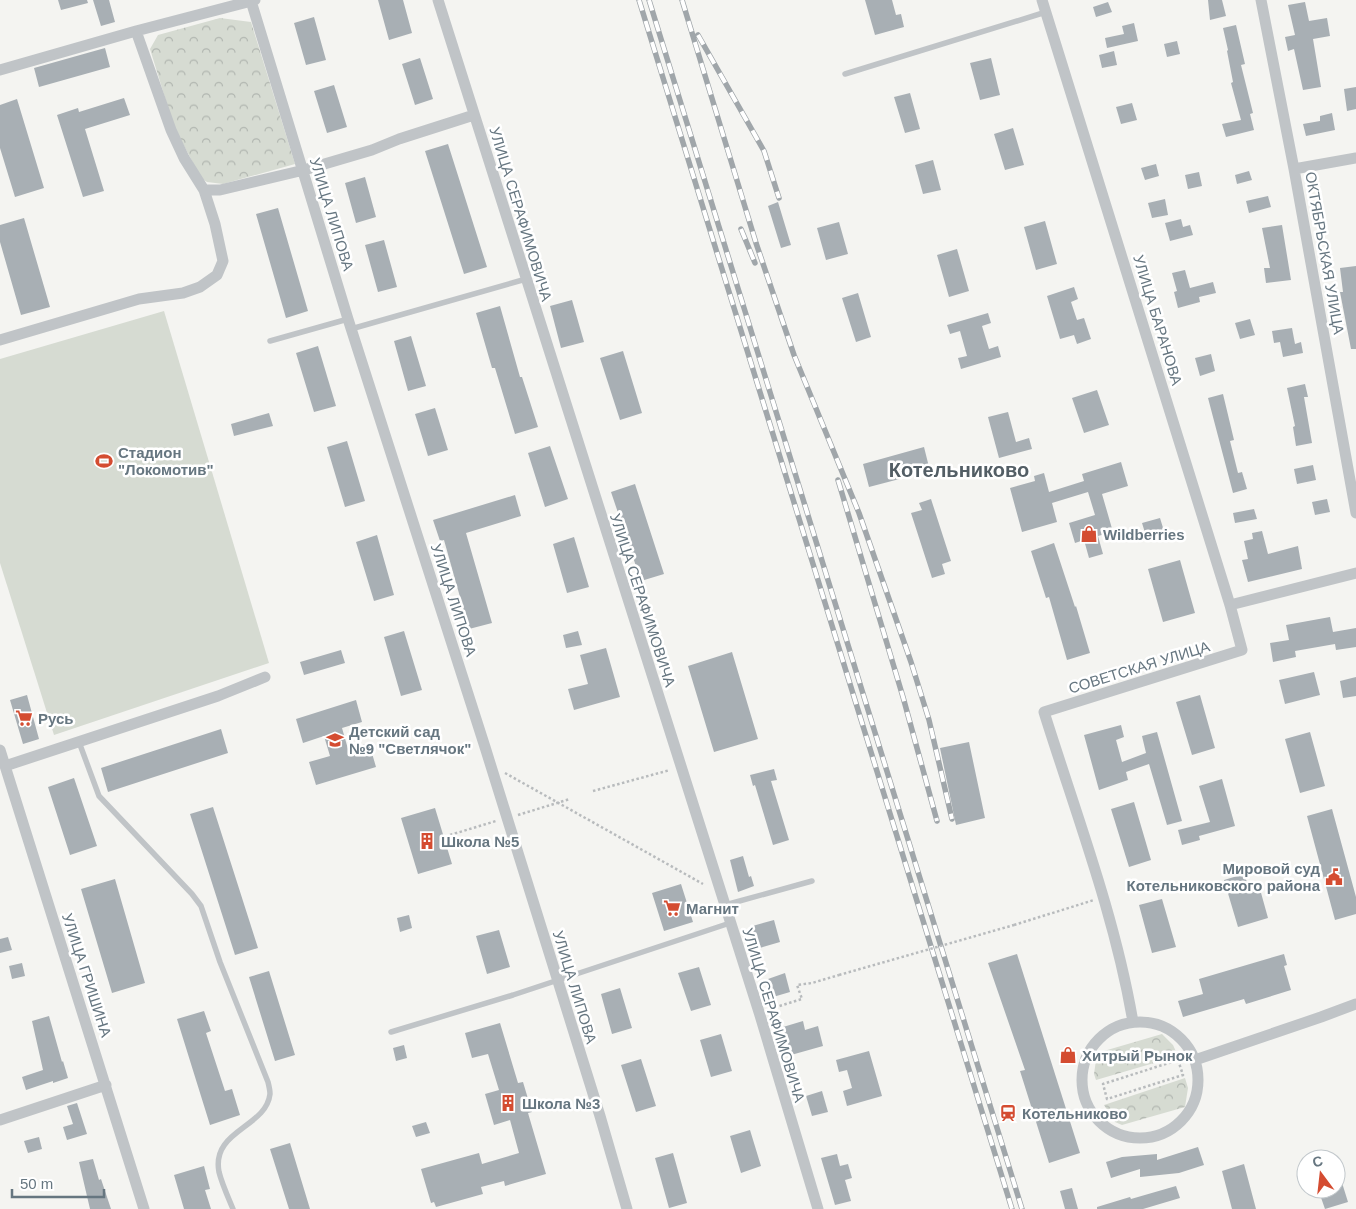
<svg xmlns="http://www.w3.org/2000/svg" width="1356" height="1209" font-family="Arial,sans-serif">
<defs>
<pattern id="park-crowns" width="20" height="18" patternUnits="userSpaceOnUse" patternTransform="scale(1.25)"><rect width="20" height="18" fill="#d6dbd2"/><path d="M2 6a3 3 0 1 1 6 0M12 15a3 3 0 1 1 6 0" fill="none" stroke="#b1b6b0"/></pattern>
</defs>
<rect width="100%" height="100%" fill="#f4f4f1"/>
<path fill="#d6dbd2" d="M164 311 269 663 54 735 0 563V359Z"/>
<path fill="url(#park-crowns)" d="M220 18 251 22 295 164 223 184 207 182 201 178 174 127 150 49 158 35Z
M1162 1034 1173 1045 1178 1056 1096 1080 1094 1074 1097 1053Z
M1185 1078 1188 1088 1185 1107 1122 1125 1115 1122 1104 1105Z"/>
<path fill="#a8afb4" d="M58 0H87L88 3 61 10Z
M93 0H109L115 22 101 26Z
M378 0H403L412 33 389 40Z
M865 0H892L896 15 901 14 904 27 875 35Z
M1208 0H1222L1226 16 1210 20Z
M1108 2 1112 12 1096 17 1093 7Z
M1305 2 1309 21 1327 18 1330 36 1313 39 1321 87 1303 90 1294 49 1288 51 1285 37 1295 35 1288 5Z
M314 17 326 60 306 65 294 23Z
M1134 23 1138 41 1107 48 1105 38 1124 34 1122 26Z
M1236 25 1245 64 1241 65 1253 113 1250 114 1254 130 1226 137 1222 124 1241 120 1231 83 1233 82 1227 51 1228 50 1223 28Z
M1177 41 1180 54 1167 57 1164 44Z
M105 48 110 67 39 87 34 68Z
M1114 51 1117 65 1102 68 1099 55Z
M420 58 433 99 415 105 402 64Z
M991 58 1000 95 980 100 970 63Z
M334 85 347 127 327 133 314 91Z
M1356 87V109L1347 111 1344 89Z
M910 93 920 129 905 133 894 97Z
M124 98 130 115 85 129 104 191 83 197 57 115 78 108 79 112Z
M17 99 44 188 15 197 0 148V105Z
M1132 103 1137 120 1121 124 1116 107Z
M1332 113 1335 130 1306 136 1303 124 1320 121V116Z
M1013 128 1024 165 1005 170 994 134Z
M448 144 487 267 464 274 425 151Z
M933 160 941 190 923 194 915 165Z
M1156 164 1159 176 1145 180 1141 168Z
M1249 171 1252 180 1237 184 1235 175Z
M1199 172 1202 186 1188 189 1185 175Z
M365 177 376 217 356 223 345 183Z
M1268 196 1271 207 1249 213 1246 201Z
M1165 199 1168 215 1152 218 1148 203Z
M778 202 791 245 781 248 768 206Z
M278 208 308 311 286 318 256 214Z
M24 218 50 307 21 315 0 242V225Z
M1181 219 1183 227 1190 225 1193 235 1170 241 1165 223Z
M1045 221 1057 264 1036 270 1024 227Z
M839 222 848 254 826 260 817 228Z
M1282 225 1291 280 1266 283 1264 268H1270L1262 228Z
M384 240 397 287 378 292 365 245Z
M957 249 969 291 949 297 937 255Z
M1356 266V349H1351L1340 292H1343L1340 268Z
M1185 270 1190 288 1213 282 1216 293 1199 297 1200 302 1178 308 1174 292 1177 291 1172 273Z
M1074 287 1078 299 1071 302 1077 320 1084 318 1091 339 1077 344 1074 335 1060 339 1047 296Z
M858 293 871 337 856 342 842 298Z
M572 300 584 342 561 348 550 306Z
M500 306 520 377H522L538 427 515 434 495 368H492L476 313Z
M988 313 991 323 982 326 989 349 998 346 1001 357 961 369 958 358 967 356 960 331 950 334 947 325Z
M1250 319 1255 335 1240 339 1235 323Z
M1292 328 1295 344 1301 342 1303 353 1283 357 1280 342 1274 343 1272 331Z
M411 336 426 386 408 391 394 341Z
M318 346 336 406 314 412 296 353Z
M623 351 642 413 620 420 600 358Z
M1211 354 1215 371 1200 376 1195 358Z
M1305 384 1308 397H1304L1312 443 1296 446 1293 427 1295 426 1287 388Z
M1097 390 1109 425 1084 433 1072 398Z
M1223 394 1234 440 1230 441 1238 473 1242 472 1247 489 1233 493 1208 398Z
M435 408 448 450 428 456 415 414Z
M1008 412 1016 442 1029 438 1032 449 999 458 988 417Z
M269 413 273 426 234 436 231 424Z
M347 441 365 501 345 507 327 447Z
M550 446 568 499 545 507 528 453Z
M924 447 930 471 869 487 863 464Z
M1121 462 1128 486 1102 494 1113 532 1098 536 1103 554 1089 558 1084 540 1075 543 1069 523 1095 515 1088 492 1052 503 1057 522 1022 532 1010 488 1035 481 1034 476 1044 473 1049 492 1084 481 1082 474Z
M1313 465 1316 480 1297 484 1294 469Z
M635 484 664 574 641 581 611 492Z
M515 495 521 516 466 533 492 623 469 629 444 540 440 541 433 520Z
M931 499 951 561 942 564 945 574 932 578 911 513 922 510 919 503Z
M1327 499 1330 512 1315 515 1312 502Z
M1254 509 1257 519 1235 523 1233 513Z
M1160 518 1164 531 1146 536 1142 523Z
M1262 531 1268 554 1298 546 1302 569 1248 582 1242 560 1248 559 1244 541 1253 539 1252 533Z
M377 535 394 595 374 601 356 542Z
M574 537 589 587 567 593 553 544Z
M1054 543 1075 607 1076 606 1090 653 1067 660 1049 597 1046 598 1031 551Z
M1180 560 1195 613 1163 622 1148 569Z
M1330 617 1333 632 1356 628V647L1336 650 1335 644 1295 651 1296 657 1273 662 1270 643 1289 640 1286 625Z
M404 631 422 690 401 696 384 637Z
M578 631 582 645 566 648 563 635Z
M606 648 620 697 574 710 568 689 588 684 580 655Z
M341 650 345 663 304 675 300 662Z
M732 652 758 739 714 752 688 666Z
M1314 672 1320 695 1285 704 1279 680Z
M1356 677V696L1343 698 1340 681Z
M27 695 39 739 23 744 10 700Z
M1200 695 1215 748 1192 755 1176 702Z
M356 700 362 722 342 728 348 749 369 743 376 767 316 785 309 762 330 756 324 736 303 743 296 719Z
M1121 725 1124 737 1116 740 1122 762 1146 753 1142 736 1157 732 1182 821 1167 825 1149 764 1126 772 1128 780 1099 790 1084 735Z
M221 729 228 753 108 792 101 768Z
M1310 732 1325 786 1300 793 1285 739Z
M969 742 985 818 956 825 940 748Z
M774 769 777 780 771 781 789 840 773 845 755 785 753 786 750 775Z
M74 778 97 846 70 855 48 787Z
M1222 779 1235 826 1199 836 1200 840 1182 845 1178 830 1210 822 1199 786Z
M1134 802 1151 860 1129 867 1111 809Z
M213 807 258 948 235 955 190 814Z
M435 808 452 864 418 874 401 818Z
M1332 809 1356 897V914L1335 920 1307 816Z
M743 856 749 877 751 876 754 886 738 892 730 860Z
M1244 874 1248 885 1258 882 1268 918 1238 927 1224 880Z
M115 879 145 983 112 993 81 889Z
M681 884 693 922 664 931 652 893Z
M1162 899 1176 947 1152 953 1139 905Z
M409 915 412 928 400 932 397 918Z
M774 920 780 942 756 949 749 927Z
M499 930 510 967 487 974 476 936Z
M8 937 12 950 0 953V939Z
M1017 954 1080 1153 1049 1163 1020 1071 1025 1070 988 963Z
M1284 954 1287 965 1284 966 1291 990 1246 1004 1244 999 1183 1017 1178 1001 1203 994 1199 979Z
M22 963 25 976 12 979 9 966Z
M699 967 711 1005 691 1011 678 973Z
M269 971 295 1055 275 1061 249 977Z
M785 973 790 992 773 997 768 979Z
M620 988 632 1028 612 1034 601 994Z
M204 1011 211 1031 206 1033 225 1091 232 1089 240 1115 210 1125 177 1019Z
M49 1016 62 1062 63 1061 68 1078 53 1083V1081L26 1090 22 1077 43 1070 32 1021Z
M803 1021 805 1030 818 1026 823 1046 791 1055 783 1027Z
M500 1023 518 1083 523 1082 532 1112 528 1113 546 1174 505 1186 504 1181 481 1187 483 1194 436 1207 434 1202 431 1203 421 1169 479 1153 482 1164 519 1153 510 1120 494 1125 485 1094 499 1090 488 1054 472 1058 465 1033Z
M721 1034 732 1071 711 1077 700 1040Z
M404 1045 407 1058 396 1061 393 1048Z
M869 1051 882 1096 847 1106 843 1091 852 1088 847 1070 839 1072 836 1060Z
M641 1059 656 1106 636 1112 621 1065Z
M822 1091 828 1112 812 1116 806 1096Z
M77 1103 87 1134 67 1140 63 1127 73 1124 67 1106Z
M426 1122 430 1133 416 1137 412 1126Z
M750 1130 761 1166 741 1173 730 1136Z
M39 1137 42 1149 28 1153 24 1141Z
M290 1143 310 1209H289L270 1149Z
M1198 1147 1204 1165 1179 1173 1140 1177V1169L1111 1178 1106 1162 1122 1157 1157 1154V1160Z
M673 1153 687 1203 669 1208 655 1158Z
M837 1154 840 1166 848 1164 852 1178 845 1180 851 1201 835 1205 821 1158Z
M93 1159 99 1180 101 1179 111 1209H90L79 1162Z
M1244 1164 1256 1209H1232L1222 1171Z
M204 1166 210 1189 205 1190 211 1209H184L174 1175Z
M1338 1170 1348 1202 1325 1209 1318 1189H1336V1171Z
M1176 1186 1180 1198 1143 1209H1097V1207L1130 1197 1131 1199Z
M1072 1188 1078 1209H1065L1060 1191Z"/>
<g fill="none" stroke-linecap="round" stroke-linejoin="round">
<path stroke="#b8bbbd" stroke-width="2.5" stroke-dasharray="2.5 2.5" stroke-linecap="butt" d="M505 773 703 884
M593 791 670 770
M518 815 570 799
M450 835 496 821
M1014 925 1094 900
M770 1009 802 999 797 985 812 983 839 975
M1178 1060 1183 1075 1107 1099 1103 1084Z"/>
<path stroke="#c0c4c7" stroke-width="5.5" d="M845 74 1046 12
M351 329 526 279
M270 341 348 319
M79 742 99 796 192 894 201 906 220 962 268 1082C269 1086 270 1091 270 1094 266 1128 211 1130 219 1172 222 1184 228 1197 233 1209
M725 905 812 881
M391 1032 513 995 730 923"/>
<path stroke="#c0c4c7" stroke-width="11" d="M438 0 759 1012 818 1209
M1042 0 1230 605 1242 650 1044 712C1076 814 1115 916 1133 1022
M1261 0 1294 169 1356 513
M251 1 348 319 485 747 600 1116 627 1209
M0 70 136 31 255 0
M1294 169 1356 158
M204 190H220L304 170 372 150 399 139 474 115
M0 340 139 299 183 293 200 287 217 275 223 261 215 224 204 190 184 158 171 130 136 31
M1230 605 1356 573
M0 750 144 1209
M5 766 218 696 265 677
M1082 1080a58 58 0 1 1 116 0a58 58 0 1 1-116 0Z
M1195 1060 1321 1017 1356 1004
M0 1120 106 1085"/>
<g stroke="#a0a6aa" stroke-width="5.5">
<path id="rail" d="M639 0 1012 1209
M649 0 1022 1209
M682 0 756 243 794 355 859 513 911 662 929 720 952 819
M698 35 764 151 779 198
M741 229 755 263
M838 480 903 697 937 821"/>
</g>
<use href="#rail" stroke="#fff" stroke-width="4" stroke-dasharray="11" stroke-linecap="butt"/>
<path stroke="#b8bbbd" stroke-width="2.5" stroke-dasharray="2.5 2.5" stroke-linecap="butt" d="M839 975 1014 925"/>
</g>
<defs>
<g id="stadium-bare" transform="scale(1.35)"><path d="M0-5a6.5 5 0 1 0 0 10a6.5 5 0 1 0 0-10ZM-3.5-1.8h7v3.6h-7Z" fill="#d44c31" stroke="#fff" stroke-width="2.5" paint-order="stroke"/></g>
<g id="shop-bare" transform="scale(1.35)"><path d="M-5-2.5h2.3a2.7 3.5 0 0 1 5.4 0H5L5.5 6h-11ZM-1.5-2.5h3a1.5 2.3 0 0 0-3 0Z" fill="#d44c31" stroke="#fff" stroke-width="2.5" paint-order="stroke"/></g>
<g id="supermarket-bare" transform="scale(1.35)"><path d="M-6-5.5h2.5l.6 2H6L4.5 2H-2.5L-4.4-4H-6ZM-1.5 3.2a1.3 1.3 0 1 0 .1 0ZM3 3.2a1.3 1.3 0 1 0 .1 0Z" fill="#d44c31" stroke="#fff" stroke-width="2.5" paint-order="stroke"/></g>
<g id="school-bare" transform="scale(1.35)"><path d="M0-5L7-2L0 1L-7-2ZM-4 1L0 2.5L4 1V4Q0 6-4 4Z" fill="#d44c31" stroke="#fff" stroke-width="2.5" paint-order="stroke"/></g>
<g id="building-bare" transform="scale(1.35)"><path d="M-4-6H4V6H1V3H-1V6H-4ZM-2.5-4.3h1.7v1.8h-1.7ZM.8-4.3h1.7v1.8H.8ZM-2.5-1h1.7V.8h-1.7ZM.8-1h1.7V.8H.8Z" fill="#d44c31" stroke="#fff" stroke-width="2.5" paint-order="stroke"/></g>
<g id="civic-bare" transform="scale(1.35)"><path d="M-.6-6.5H3V-4.5H.6V-3L4-1V1h2V6H-6V1h2V-1L-.6-3ZM-1.2 2.5V6h2.4V2.5Z" fill="#d44c31" stroke="#fff" stroke-width="2.5" paint-order="stroke"/></g>
<g id="station-bare" transform="scale(1.35)"><path d="M-3-6H3Q5-6 5-4V2Q5 4 3 4L4.5 6H3L1.5 4h-3L-3 6H-4.5L-3 4Q-5 4-5 2V-4Q-5-6-3-6ZM-3.5-4v3h7v-3ZM-3.5 1v1.5H-2V1ZM2 1v1.5H3.5V1Z" fill="#d44c31" stroke="#fff" stroke-width="2.5" paint-order="stroke"/></g>
</defs>
<g fill-rule="evenodd">
<use href="#stadium-bare" x="104" y="461"/>
<use href="#shop-bare" x="1089" y="534"/>
<use href="#supermarket-bare" x="24" y="718"/>
<use href="#school-bare" x="335" y="740"/>
<use href="#building-bare" x="427" y="841"/>
<use href="#civic-bare" x="1334" y="877"/>
<use href="#supermarket-bare" x="672" y="908"/>
<use href="#shop-bare" x="1068" y="1055"/>
<use href="#building-bare" x="508" y="1103"/>
<use href="#station-bare" x="1008" y="1113"/>
</g>
<g text-anchor="middle" dominant-baseline="central" stroke-width="5" stroke-linejoin="round" paint-order="stroke">
<g font-size="15" fill="#667680" stroke="#fff">
<text transform="translate(332 214) rotate(73)">УЛИЦА ЛИПОВА</text>
<text transform="translate(521 214) rotate(73)">УЛИЦА СЕРАФИМОВИЧА</text>
<text transform="translate(1325 253) rotate(80)">ОКТЯБРЬСКАЯ УЛИЦА</text>
<text transform="translate(1158 320) rotate(73)">УЛИЦА БАРАНОВА</text>
<text transform="translate(454 600) rotate(72)">УЛИЦА ЛИПОВА</text>
<text transform="translate(643 600) rotate(72)">УЛИЦА СЕРАФИМОВИЧА</text>
<text transform="translate(1139 667) rotate(-17)">СОВЕТСКАЯ УЛИЦА</text>
<text transform="translate(87 975) rotate(72)">УЛИЦА ГРИШИНА</text>
<text transform="translate(575 987) rotate(73)">УЛИЦА ЛИПОВА</text>
<text transform="translate(774 1015) rotate(73)">УЛИЦА СЕРАФИМОВИЧА</text>
</g>
<g font-size="15" font-weight="bold" fill="#667680" stroke="#fff" text-anchor="start">
<text x="118" y="452">Стадион<tspan x="118" dy="17">"Локомотив"</tspan></text>
<text x="1103" y="534">Wildberries</text>
<text x="38" y="718">Русь</text>
<text x="349" y="731">Детский сад<tspan x="349" dy="17">№9 "Светлячок"</tspan></text>
<text x="441" y="841">Школа №5</text>
<text x="1320" y="868" text-anchor="end">Мировой суд<tspan x="1320" dy="17">Котельниковского района</tspan></text>
<text x="686" y="908">Магнит</text>
<text x="1082" y="1055">Хитрый Рынок</text>
<text x="522" y="1103">Школа №3</text>
<text x="1022" y="1113">Котельниково</text>
</g>
<g font-size="20" font-weight="bold" fill="#535e65" stroke="#fff">
<text x="959" y="470">Котельниково</text>
</g>
</g>
<g transform="translate(1321 1174) rotate(345)"><circle r="24" fill="#ffffff" stroke="#c2c8cc"/>
<path d="M0-4L9 19L0 12L-9 19Z" fill="#d44c31"/>
<text y="-8" font-size="14" font-weight="bold" text-anchor="middle" fill="#667680">С</text>
</g>
<path d="M12 1189v8h92v-8" fill="none" stroke="#667680" stroke-width="2.5"/>
<text x="20" y="1189" font-size="15" fill="#667680" stroke="#ffffff" stroke-width="4" paint-order="stroke">50 m</text>
</svg>
